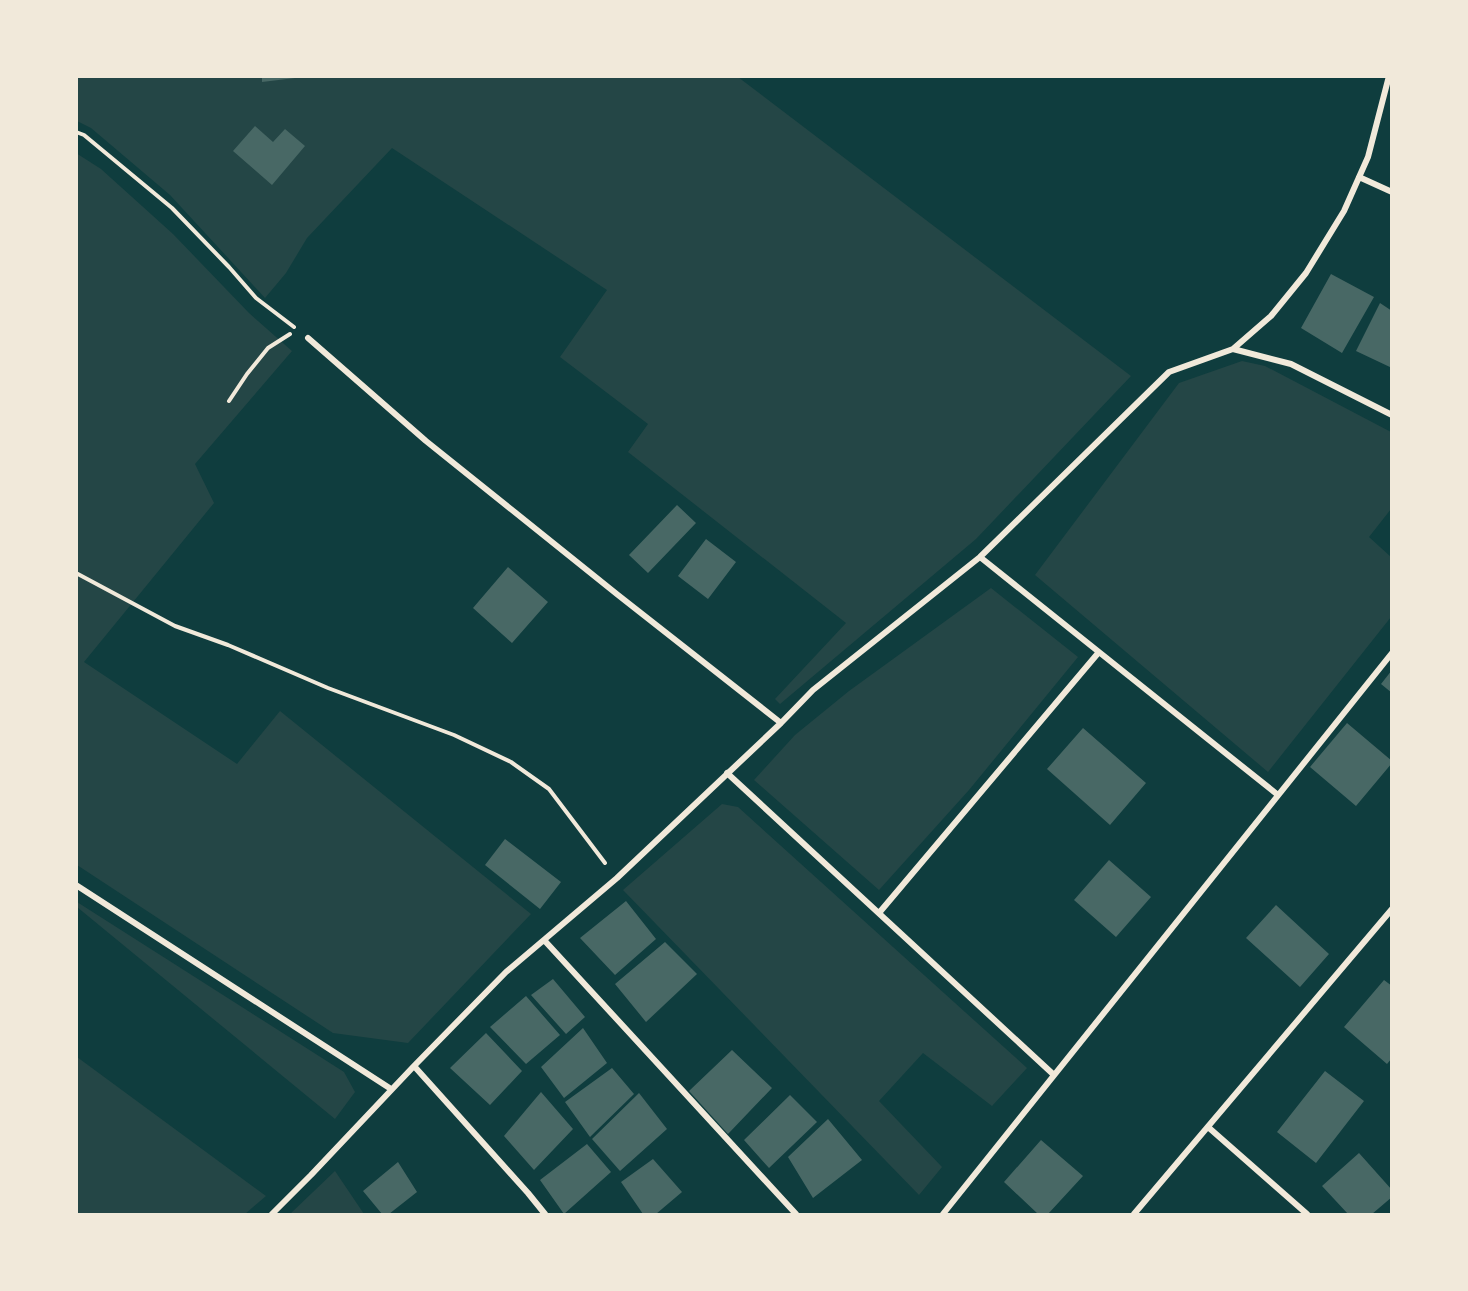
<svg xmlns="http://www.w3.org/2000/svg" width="1468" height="1291" font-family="'Archivo Narrow',sans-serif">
<rect width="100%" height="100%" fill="#0f3d3e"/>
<path fill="#244646" d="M76 77H738L1131 376 976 539 780 704 775 699 846 623 628 452 648 424 560 357 607 290 392 148 307 238 286 273 265 298 170 195 91 128 77 121Z
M76 153 101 169 173 234 249 313 292 351 195 464 214 503 84 662 237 764 280 711 531 914 408 1043 333 1033 77 865Z
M1242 361 1265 366 1391 432V509L1369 537 1391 557V617L1268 772 1035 575 1179 383Z
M991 588 1078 657 969 790 879 890 754 780 795 735 849 691Z
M722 804 738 807 1027 1068 992 1106 923 1053 879 1101 942 1167 919 1195 623 890Z
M77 902 344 1072 355 1092 335 1119 77 907Z
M77 1057 266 1196 245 1214H77Z
M335 1171 364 1214H290Z"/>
<path fill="#486865" d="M262 76H295V78L262 82Z
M255 126 273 142 285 129 305 146 272 185 233 151Z
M1331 274 1374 297 1342 353 1301 328Z
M1380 303 1392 311V368L1356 351Z
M677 505 696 523 648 573 629 555Z
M706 539 736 562 708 599 678 576Z
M508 567 548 602 512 643 473 608Z
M1392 670V693L1381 684Z
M1347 723 1392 761V763L1356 806 1310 767Z
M1083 728 1146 783 1110 825 1047 769Z
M505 839 561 882 540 909 485 865Z
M1109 860 1151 897 1116 937 1074 900Z
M626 901 656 939 615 975 580 938Z
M1276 905 1329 954 1300 987 1246 938Z
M665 942 697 974 646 1022 615 984Z
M553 979 585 1017 566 1034 531 995Z
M1384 980 1392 986V1058L1387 1064 1344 1027Z
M526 996 560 1035 526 1064 490 1027Z
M583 1028 607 1063 564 1098 541 1067Z
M486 1033 522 1071 490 1105 450 1068Z
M732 1050 772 1088 728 1134 689 1091Z
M612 1068 634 1094 590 1137 565 1102Z
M1325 1071 1364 1101 1316 1163 1277 1132Z
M541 1092 573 1129 534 1170 504 1136Z
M639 1093 667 1129 620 1171 592 1139Z
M790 1095 817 1122 769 1168 744 1140Z
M828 1119 862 1160 813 1198 788 1157Z
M1041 1140 1083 1176 1048 1214H1038L1004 1182Z
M587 1144 611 1172 564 1214 540 1180Z
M1359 1153 1392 1190V1197L1372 1214H1348L1322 1186Z
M653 1159 682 1192 656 1214H643L621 1182Z
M398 1162 417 1192 389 1214H382L363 1191Z"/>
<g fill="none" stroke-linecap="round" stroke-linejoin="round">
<path stroke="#f1e9da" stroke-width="4" d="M76 132 84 135 172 208 229 267 256 298 294 327
M229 401 247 374 268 348 290 334
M76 573 175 626 228 645 328 688 454 735 511 762 549 789 605 863"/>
<path stroke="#f1e9da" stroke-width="6" d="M1359 177 1392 192
M308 338 426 441 618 595 781 723
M1233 349 1291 364 1392 415
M980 557 1278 795
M727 773 1054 1075
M76 885 391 1089
M879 913 1099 652
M544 940 796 1214
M414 1066 528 1193 545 1214
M1208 1127 1307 1214
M272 1214 311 1175 414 1066 506 972 617 878 781 723 813 690 980 557 1169 372 1233 349 1271 316 1306 273 1344 211 1368 157 1389 76
M943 1214 1392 653
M1134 1214 1392 909"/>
</g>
<rect width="1468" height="1291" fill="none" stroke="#f1e9da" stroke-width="156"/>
</svg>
